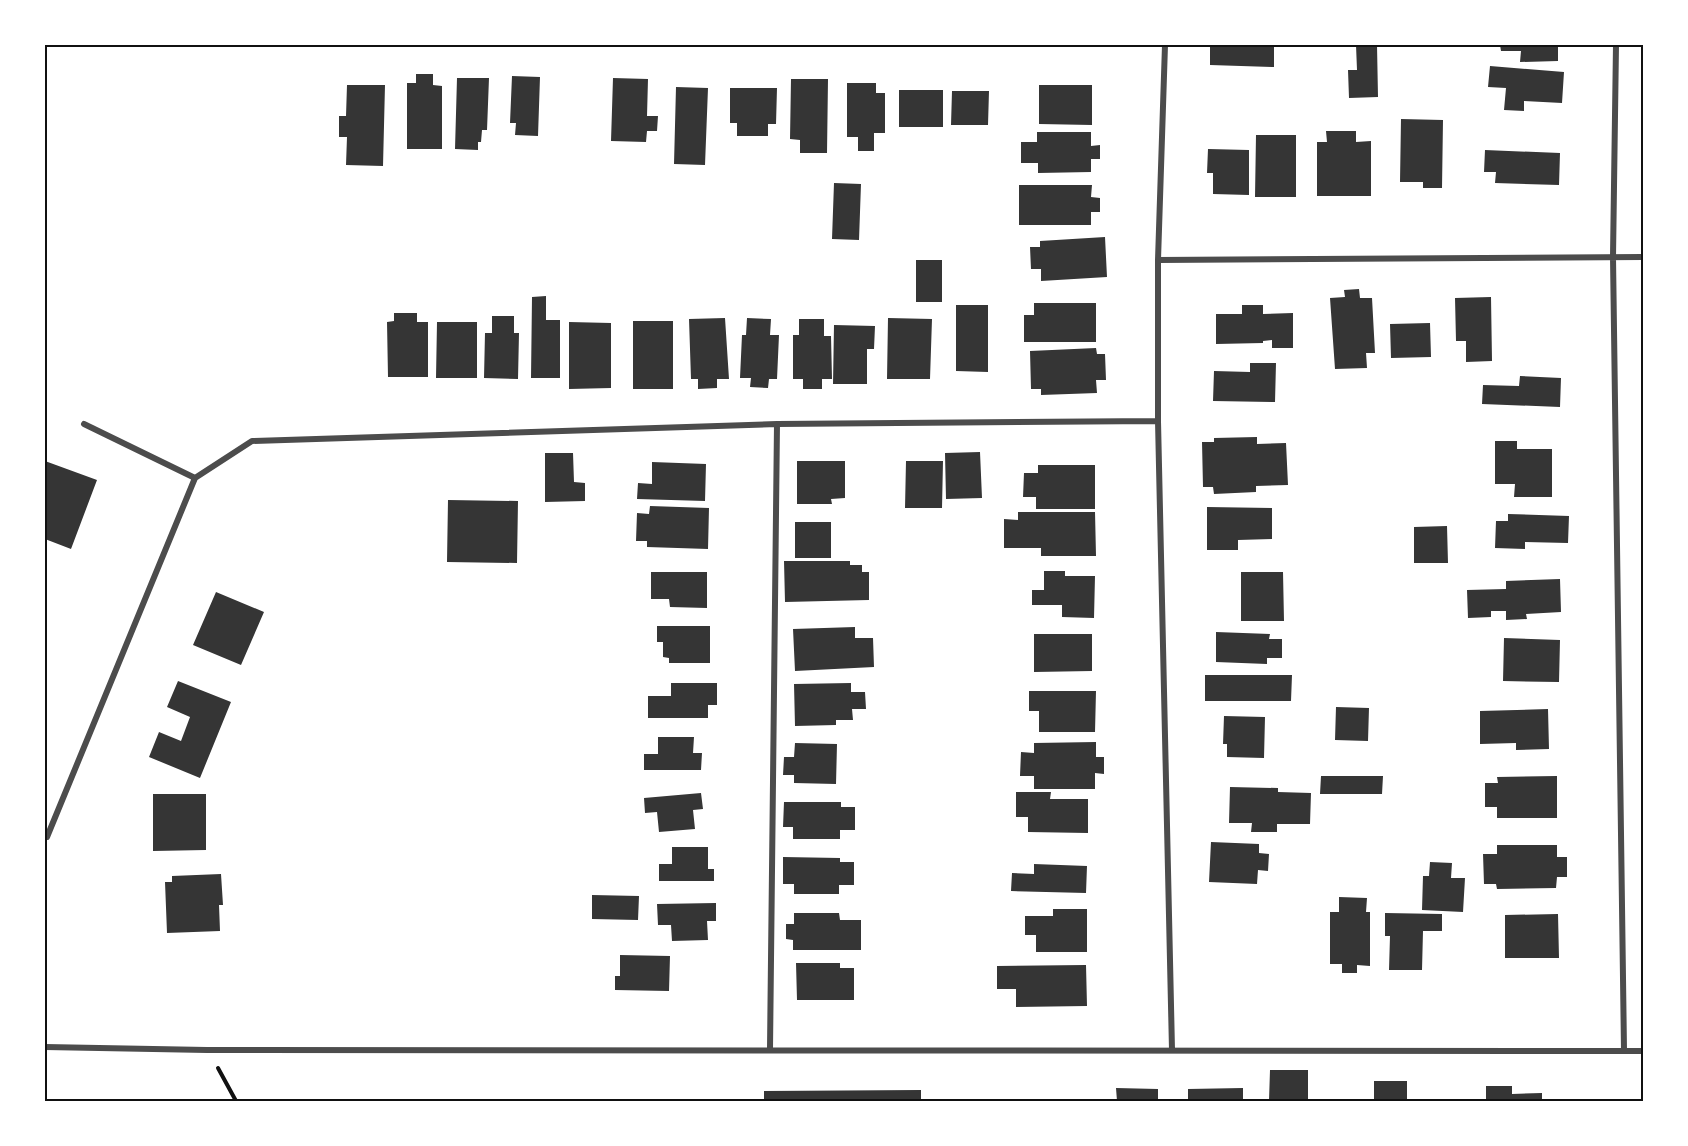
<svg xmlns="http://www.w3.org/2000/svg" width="1688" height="1146" font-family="Mulish,sans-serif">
<rect width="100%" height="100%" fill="#fff"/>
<path fill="#353535" d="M1210 45H1274V67L1210 65Z
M1356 45H1377L1378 97 1349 98 1348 70H1357Z
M1500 45H1558V61L1520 62 1521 51H1501Z
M1490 66 1564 72 1562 103 1524 101V111L1504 110 1506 88 1488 87Z
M416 74H433V85L442 86V149H407V83H416Z
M512 76 540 77 538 136 515 135 516 123H510Z
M457 78H489L487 130H482L481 142H478V150L455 149Z
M613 78 648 79 647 116H658L657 131H647L646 142 611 141Z
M791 79H828L827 153H800V140L790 139Z
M847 83H876V93H885V133H874V151H858V137H847Z
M347 85H385L383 166 346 165 347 137H339V116H346Z
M1039 85H1092V125L1039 124Z
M676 87 708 88 705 165 674 164Z
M730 88H777L776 124H768V136H737V123H730Z
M899 90H943V127H899Z
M952 91H989L988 125H951Z
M1401 119 1443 120 1442 188H1423V182H1400Z
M1326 131H1356V142L1371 141V196H1317V142H1327Z
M1037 132H1091V146L1100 145V159H1091V172L1038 173V163H1021V142H1037Z
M1256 135H1296V197H1255Z
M1208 149 1249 150V195L1213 194V173H1207Z
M1485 150 1560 153 1559 185 1495 183 1496 172H1484Z
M834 183 861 184 859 240 832 239Z
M1019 185H1092L1091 197 1100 198V212H1091V225H1019Z
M1105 237 1107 277 1041 281V269H1031L1030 247H1040V241Z
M916 260H942V302H916Z
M1359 289 1360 298H1372L1375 353H1366L1367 368 1335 369 1330 298 1345 297 1344 290Z
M546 296V320H560V378H531L532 297Z
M1491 297 1492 361 1466 362V341H1456L1455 298Z
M1034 303H1096V342H1024V315H1034Z
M956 305H988V372L956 371Z
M1242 305H1263V314L1293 313V348H1272V340L1263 341V343L1216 344V314H1242Z
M394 313H417V322H428V377H388L387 322 394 321Z
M492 316H514V333H519L518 379 484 378 485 333H492Z
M725 318 729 379H717V388L698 389V379H691L689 319Z
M747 318 771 319 770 335H779L777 379H769L768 388 750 387 751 378H740L742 335H746Z
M888 318 932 319 930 379H887Z
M799 319H824V336H831L832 379H822V389H803V379H793V335H799Z
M633 321H673V389H633Z
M437 322H477V378H436Z
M569 322 611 323V388L569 389Z
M1430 323 1431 357 1391 358 1390 324Z
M834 325 875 326 874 349H867V384H833Z
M1096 348 1097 354H1105L1106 380H1096L1097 393 1041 395V389H1031L1030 351Z
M1250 363H1276L1275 402 1213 401 1214 371 1250 372Z
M1520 376 1561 378 1560 407 1482 404 1483 385 1519 386Z
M1257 437V444L1286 443 1288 485 1256 486V492L1214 494 1213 487H1203L1202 442H1214V438Z
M1495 441H1517V449H1552V497H1514L1515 484H1495Z
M980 452 982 498 946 499 945 453Z
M545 453H573L574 482 585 483V501L545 502Z
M45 461 97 480 71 549 45 539Z
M797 461H845V498L831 499 832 504H797Z
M906 461H943L942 508H905Z
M652 462 706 464 705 501 637 499 638 483 652 484Z
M1038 465H1095V509H1036V497H1023L1024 473H1038Z
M448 500 518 501 517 563 447 562Z
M650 506 709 508 708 549 647 547V541H636L637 513 649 514Z
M1207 507 1272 508V539L1238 540V550H1207Z
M1018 512H1095L1096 556H1041V548H1004V519L1018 520Z
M1508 514 1569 516 1568 543 1525 542V549L1495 548 1496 521H1508Z
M795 522H831V558H795Z
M1447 526 1448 563H1414V527Z
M784 561H850V565H862V572H869V600L785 602Z
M1044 571H1065V576H1095L1094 618 1062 617V605H1032V590H1044Z
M651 572H707V608L670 607 669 599H651Z
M1241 572H1283L1284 621H1241Z
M1560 579 1561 612 1526 614 1527 619 1506 620V611H1491V617L1468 618 1467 590 1506 589V581Z
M216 592 264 612 241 665 193 645Z
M657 626H710V663H669V658L663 657V642H657Z
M855 627V638H873L874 667 795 671 793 629Z
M1216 632 1270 634 1269 639H1282V658H1267V664L1216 662Z
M1034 634H1092V671L1034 672Z
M1504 638 1560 640 1559 682 1503 681Z
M1205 675H1292L1291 701H1205Z
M178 681 231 702 200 778 149 757 159 732 181 741 190 717 167 707Z
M671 683H717V705H708V718H648V696H671Z
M851 683V692H865L866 709H852L853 720H836V725L795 726 794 684Z
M1029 691H1096L1095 732H1039V711H1029Z
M1336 707 1369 708 1368 741 1335 740Z
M1548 709 1549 749 1516 750V743L1480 744V711Z
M1224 716 1265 717 1264 758 1227 757V744H1223Z
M658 737H694L693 753H702L701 770H644V754H658Z
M1096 742V757H1104V774L1095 773V789H1034V776H1020L1021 752 1034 753V743Z
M795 743 837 744 836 784 794 783V775H783L784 757H794Z
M1321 776H1383L1382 794H1320Z
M1557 776V818H1497V807H1485V783H1498L1497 777Z
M1230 787 1278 788V792L1311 793 1310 824H1277V832H1251L1252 823H1229Z
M1016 792H1051L1050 799H1088V833L1028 832V817H1016Z
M701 793 703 809 693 810 695 829 659 832 657 812 645 813 644 798Z
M153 794H206V850L153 851Z
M784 802H841V807H855V830H840V839H793V827H783Z
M1211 842 1259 844V853L1269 854 1268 871 1258 870 1257 884 1209 882Z
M1497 845H1557V857H1567V877H1557L1556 888 1497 889 1496 884H1484L1483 854H1497Z
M672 847H708V869H714V881H659V864H672Z
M783 857 840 858V862H854V885H839V894H794V884H783Z
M1430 862 1452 863 1451 878H1465L1463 912 1422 910 1423 876H1429Z
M1034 864 1087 866 1086 893 1011 891 1012 873 1034 874Z
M221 874 223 905H219L220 931 167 933 165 882H172V876Z
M592 895 639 896 638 920 592 919Z
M1339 897 1367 898 1366 912H1370V966L1357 965V973H1342V964H1330V912H1339Z
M716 903V921H707L708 940 672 941 671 925H658L657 904Z
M1053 909H1087V952H1036V935H1025V916H1053Z
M794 913H839L840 920H861V950H793V940L786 939V924H794Z
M1385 913 1442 914V931H1423L1422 970H1389L1390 936H1385Z
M1558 914 1559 958H1505V915Z
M620 955 670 956 669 991 615 990V976H620Z
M796 963H840V968H854V1000H797Z
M1086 965 1087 1006 1016 1007V989H997V966Z
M1270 1070H1308V1101H1269Z
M1374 1081H1407V1101H1374Z
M1486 1086H1512V1094L1542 1093V1101H1486Z
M1116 1088 1158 1089V1101H1117Z
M1243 1088V1101H1188V1089Z
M921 1090V1101H764V1091Z"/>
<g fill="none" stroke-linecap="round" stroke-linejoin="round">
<path stroke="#111" stroke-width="4" d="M218 1068 236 1101"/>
<path stroke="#4c4c4c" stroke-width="6" d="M1165 45 1158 260V421L1172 1050
M1616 45 1613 257 1624 1050
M1158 260 1643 257
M84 424 195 478 252 441 777 424 1158 421
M47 837 195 478
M45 1047 207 1050 1643 1051
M770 1049 777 424"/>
</g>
<rect width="1688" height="1146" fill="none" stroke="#ffffff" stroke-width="93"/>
<rect x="46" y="46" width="1596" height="1054" fill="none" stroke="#111" stroke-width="2"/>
</svg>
